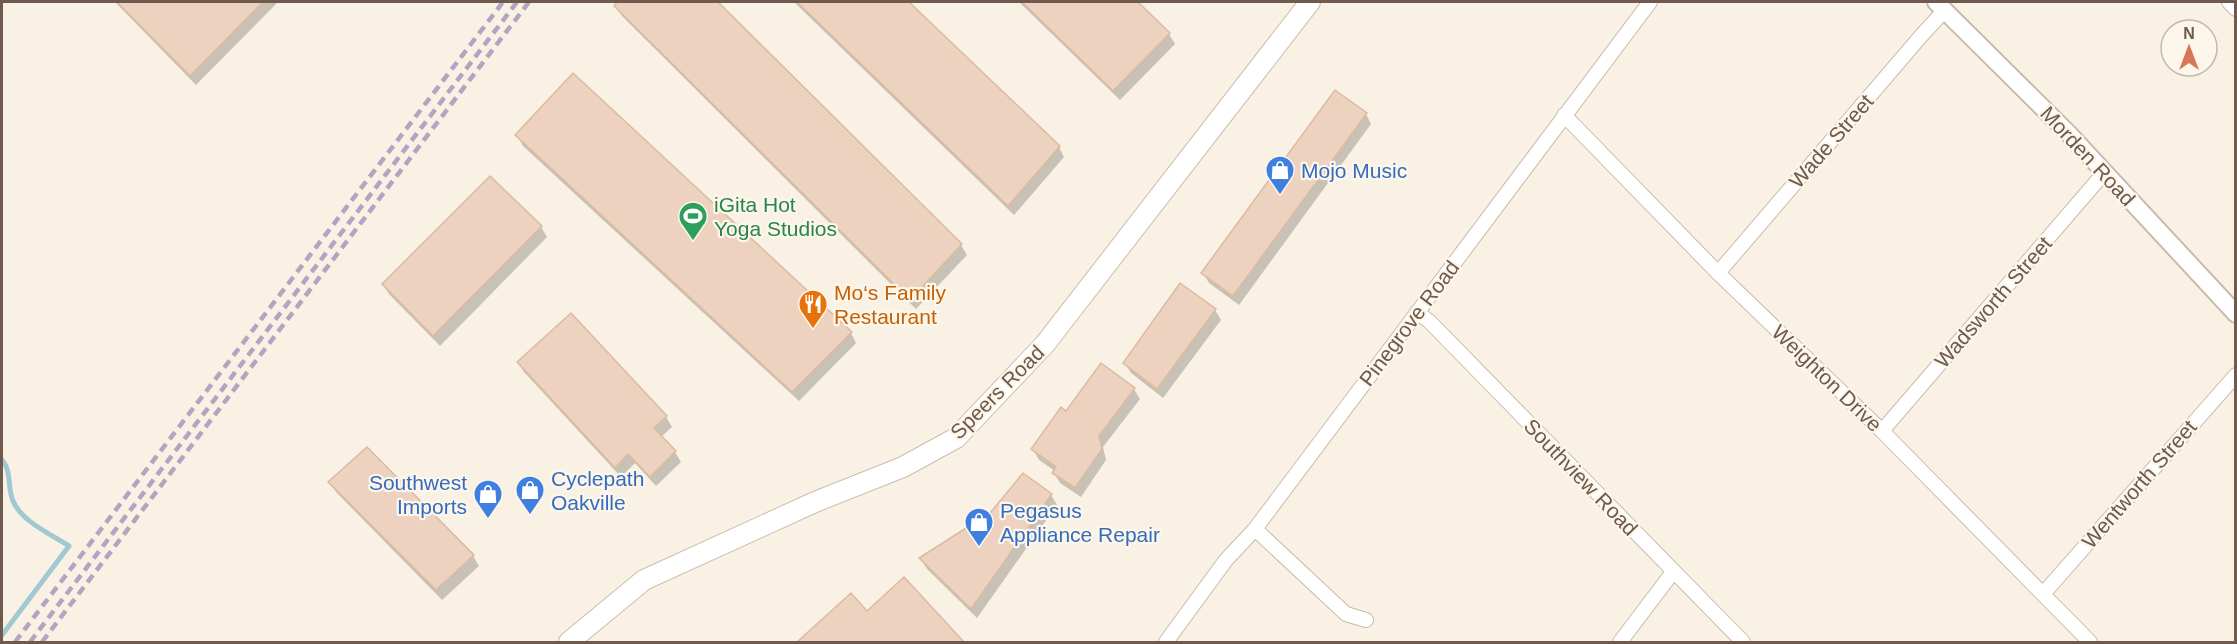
<svg xmlns="http://www.w3.org/2000/svg" width="2237" height="644" font-family="Helvetica,sans-serif">
<rect width="100%" height="100%" fill="#f9f2e4"/>
<path fill="#0003" d="M115 2H278L196 85Z
M620 2H716L961 245 967 255 916 309 622 16 616 6Z
M794 2H907L1059 147 1064 157 1014 215Z
M1019 2H1136L1169 34 1175 44 1120 100Z
M1366 114 1371 124 1239 305 1209 283 1203 273Z
M517 135 851 333 856 343 799 401 523 146Z
M490 179 541 227 547 237 440 346 389 294 383 284Z
M1215 310 1221 320 1163 398 1131 373 1125 363Z
M571 315 666 417 672 427 661 437 675 452 681 462 656 486 635 463 621 477 524 372 518 362Z
M1134 389 1140 399 1103 447 1106 460 1081 497 1060 483 1054 473 1055 471 1039 460 1033 449 1067 413Z
M366 449 473 556 479 566 442 600 336 492 330 482Z
M1051 495 1057 505 977 618 927 569 921 559Z
M904 579 962 642H799L851 595 867 613Z"/>
<g fill="none" stroke-linecap="round" stroke-linejoin="round">
<path stroke="#a2c8d1" stroke-width="5" d="M2 460C12 471 7 487 13 501 22 522 51 534 69 546L2 635"/>
</g>
<path fill="#ecd2bf" stroke="#dcbaa1" stroke-width="1.5" d="M117 2H263L190 76Z
M617 2H718L962 244 910 300 614 6Z
M797 2H909L1060 146 1008 206Z
M1022 2H1138L1170 33 1113 91Z
M573 73 852 332 792 392 515 135Z
M1335 90 1367 113 1233 296 1201 273Z
M490 176 542 226 433 336 382 284Z
M1180 283 1216 309 1157 389 1123 363Z
M571 313 667 416 654 428 676 451 650 477 628 454 615 468 517 362Z
M1101 363 1135 388 1099 436 1102 449 1075 488 1052 473 1056 467 1031 449 1061 407 1066 411Z
M367 447 474 555 436 590 328 482Z
M1023 473 1052 494 971 609 919 558 990 513Z
M904 577 964 642H797L851 593 867 611Z"/>
<g fill="none" stroke-linecap="round" stroke-linejoin="round">
<g stroke="#c9baac" stroke-width="16">
<path id="minor" d="M2229 2 2236 9
M1564 115 1718 273 1882 431 2090 642
M1718 273 1921 36 1945 10
M1417 312 1430 322 1743 642
M1882 431 2104 173
M1255 529 1346 614 1366 620
M2043 594 2236 375
M1166 642 1226 560 1255 529 1650 2
M1620 642 1673 572"/>
</g>
<g stroke="#c9baac" stroke-width="20">
<path id="tertiary" d="M1936 2 2069 134 2236 314"/>
</g>
<g stroke="#cebcad" stroke-width="22">
<path id="secondary" d="M569 642 644 580 815 502 903 467 956 438 1045 344 1310 2"/>
</g>
<use href="#minor" stroke="#fff" stroke-width="14"/>
<use href="#tertiary" stroke="#fff" stroke-width="16"/>
<use href="#secondary" stroke="#fff" stroke-width="20"/>
<path stroke="#b5a4c1" stroke-width="4.5" stroke-dasharray="9 6" stroke-linecap="butt" d="M15 642 503 2
M30 642 517 2
M42 642 529 2"/>
</g>
<defs>
<g id="shop-pin" transform="scale(1.5)"><path d="M0 17L-7.5 6A9.5 9.5 0 1 1 7.5 6Z" fill="#3f7fe0" stroke="#fdf6ea"/><path d="M-5-2.5h2.3a2.7 3.5 0 0 1 5.4 0H5L5.5 6h-11ZM-1.5-2.5h3a1.5 2.3 0 0 0-3 0Z" fill="#fff"/></g>
<g id="stadium-pin" transform="scale(1.5)"><path d="M0 17L-7.5 6A9.5 9.5 0 1 1 7.5 6Z" fill="#2e9e5b" stroke="#fdf6ea"/><path d="M0-5a6.5 5 0 1 0 0 10a6.5 5 0 1 0 0-10ZM-3.5-1.8h7v3.6h-7Z" fill="#fff"/></g>
<g id="restaurant-pin" transform="scale(1.5)"><path d="M0 17L-7.5 6A9.5 9.5 0 1 1 7.5 6Z" fill="#e8710a" stroke="#fdf6ea"/><path d="M-5-6h1v4h1v-4h1v4h1v-4h1v5L-1.5 .5V6h-2V.5L-5-1ZM5-6V6H3V1.5H1.5Q1.5-4 5-6Z" fill="#fff"/></g>
</defs>
<g fill-rule="evenodd">
<use href="#shop-pin" x="1280" y="170"/>
<use href="#stadium-pin" x="693" y="216"/>
<use href="#restaurant-pin" x="813" y="304"/>
<use href="#shop-pin" x="530" y="490"/>
<use href="#shop-pin" x="488" y="494"/>
<use href="#shop-pin" x="979" y="522"/>
</g>
<g text-anchor="middle" dominant-baseline="central" stroke-width="4.5" stroke-linejoin="round" paint-order="stroke">
<g font-size="21" fill="#6f5a4d" stroke="#fdf6ea">
<text transform="translate(1831 141) rotate(-49)">Wade Street</text>
<text transform="translate(2088 156) rotate(47)">Morden Road</text>
<text transform="translate(1993 302) rotate(-49)">Wadsworth Street</text>
<text transform="translate(1409 323) rotate(-53)">Pinegrove Road</text>
<text transform="translate(1827 378) rotate(44)">Weighton Drive</text>
<text transform="translate(997 392) rotate(-45)">Speers Road</text>
<text transform="translate(1581 477) rotate(46)">Southview Road</text>
<text transform="translate(2139 484) rotate(-49)">Wentworth Street</text>
</g>
<g font-size="21" fill="#366cbe" stroke="#fdf6ea" text-anchor="start">
<text x="1301" y="170">Mojo Music</text>
<text x="551" y="478">Cyclepath<tspan x="551" dy="24">Oakville</tspan></text>
<text x="467" y="482" text-anchor="end">Southwest<tspan x="467" dy="24">Imports</tspan></text>
<text x="1000" y="510">Pegasus<tspan x="1000" dy="24">Appliance Repair</tspan></text>
</g>
<g font-size="21" fill="#27864d" stroke="#fdf6ea" text-anchor="start">
<text x="714" y="204">iGita Hot<tspan x="714" dy="24">Yoga Studios</tspan></text>
</g>
<g font-size="21" fill="#c56008" stroke="#fdf6ea" text-anchor="start">
<text x="834" y="292">Mo‘s Family<tspan x="834" dy="24">Restaurant</tspan></text>
</g>
</g>
<rect width="2237" height="644" fill="none" stroke="#6f5a4d" stroke-width="6"/>
<g transform="translate(2189 48)"><circle r="28" fill="#fdf6ea" stroke="#c4b8ab" stroke-width="1.5"/>
<path d="M0-4.5L10 22L0 15L-10 22Z" fill="#d67857"/>
<text y="-9" font-size="16" font-weight="bold" text-anchor="middle" fill="#6f5a4d">N</text>
</g>
</svg>
